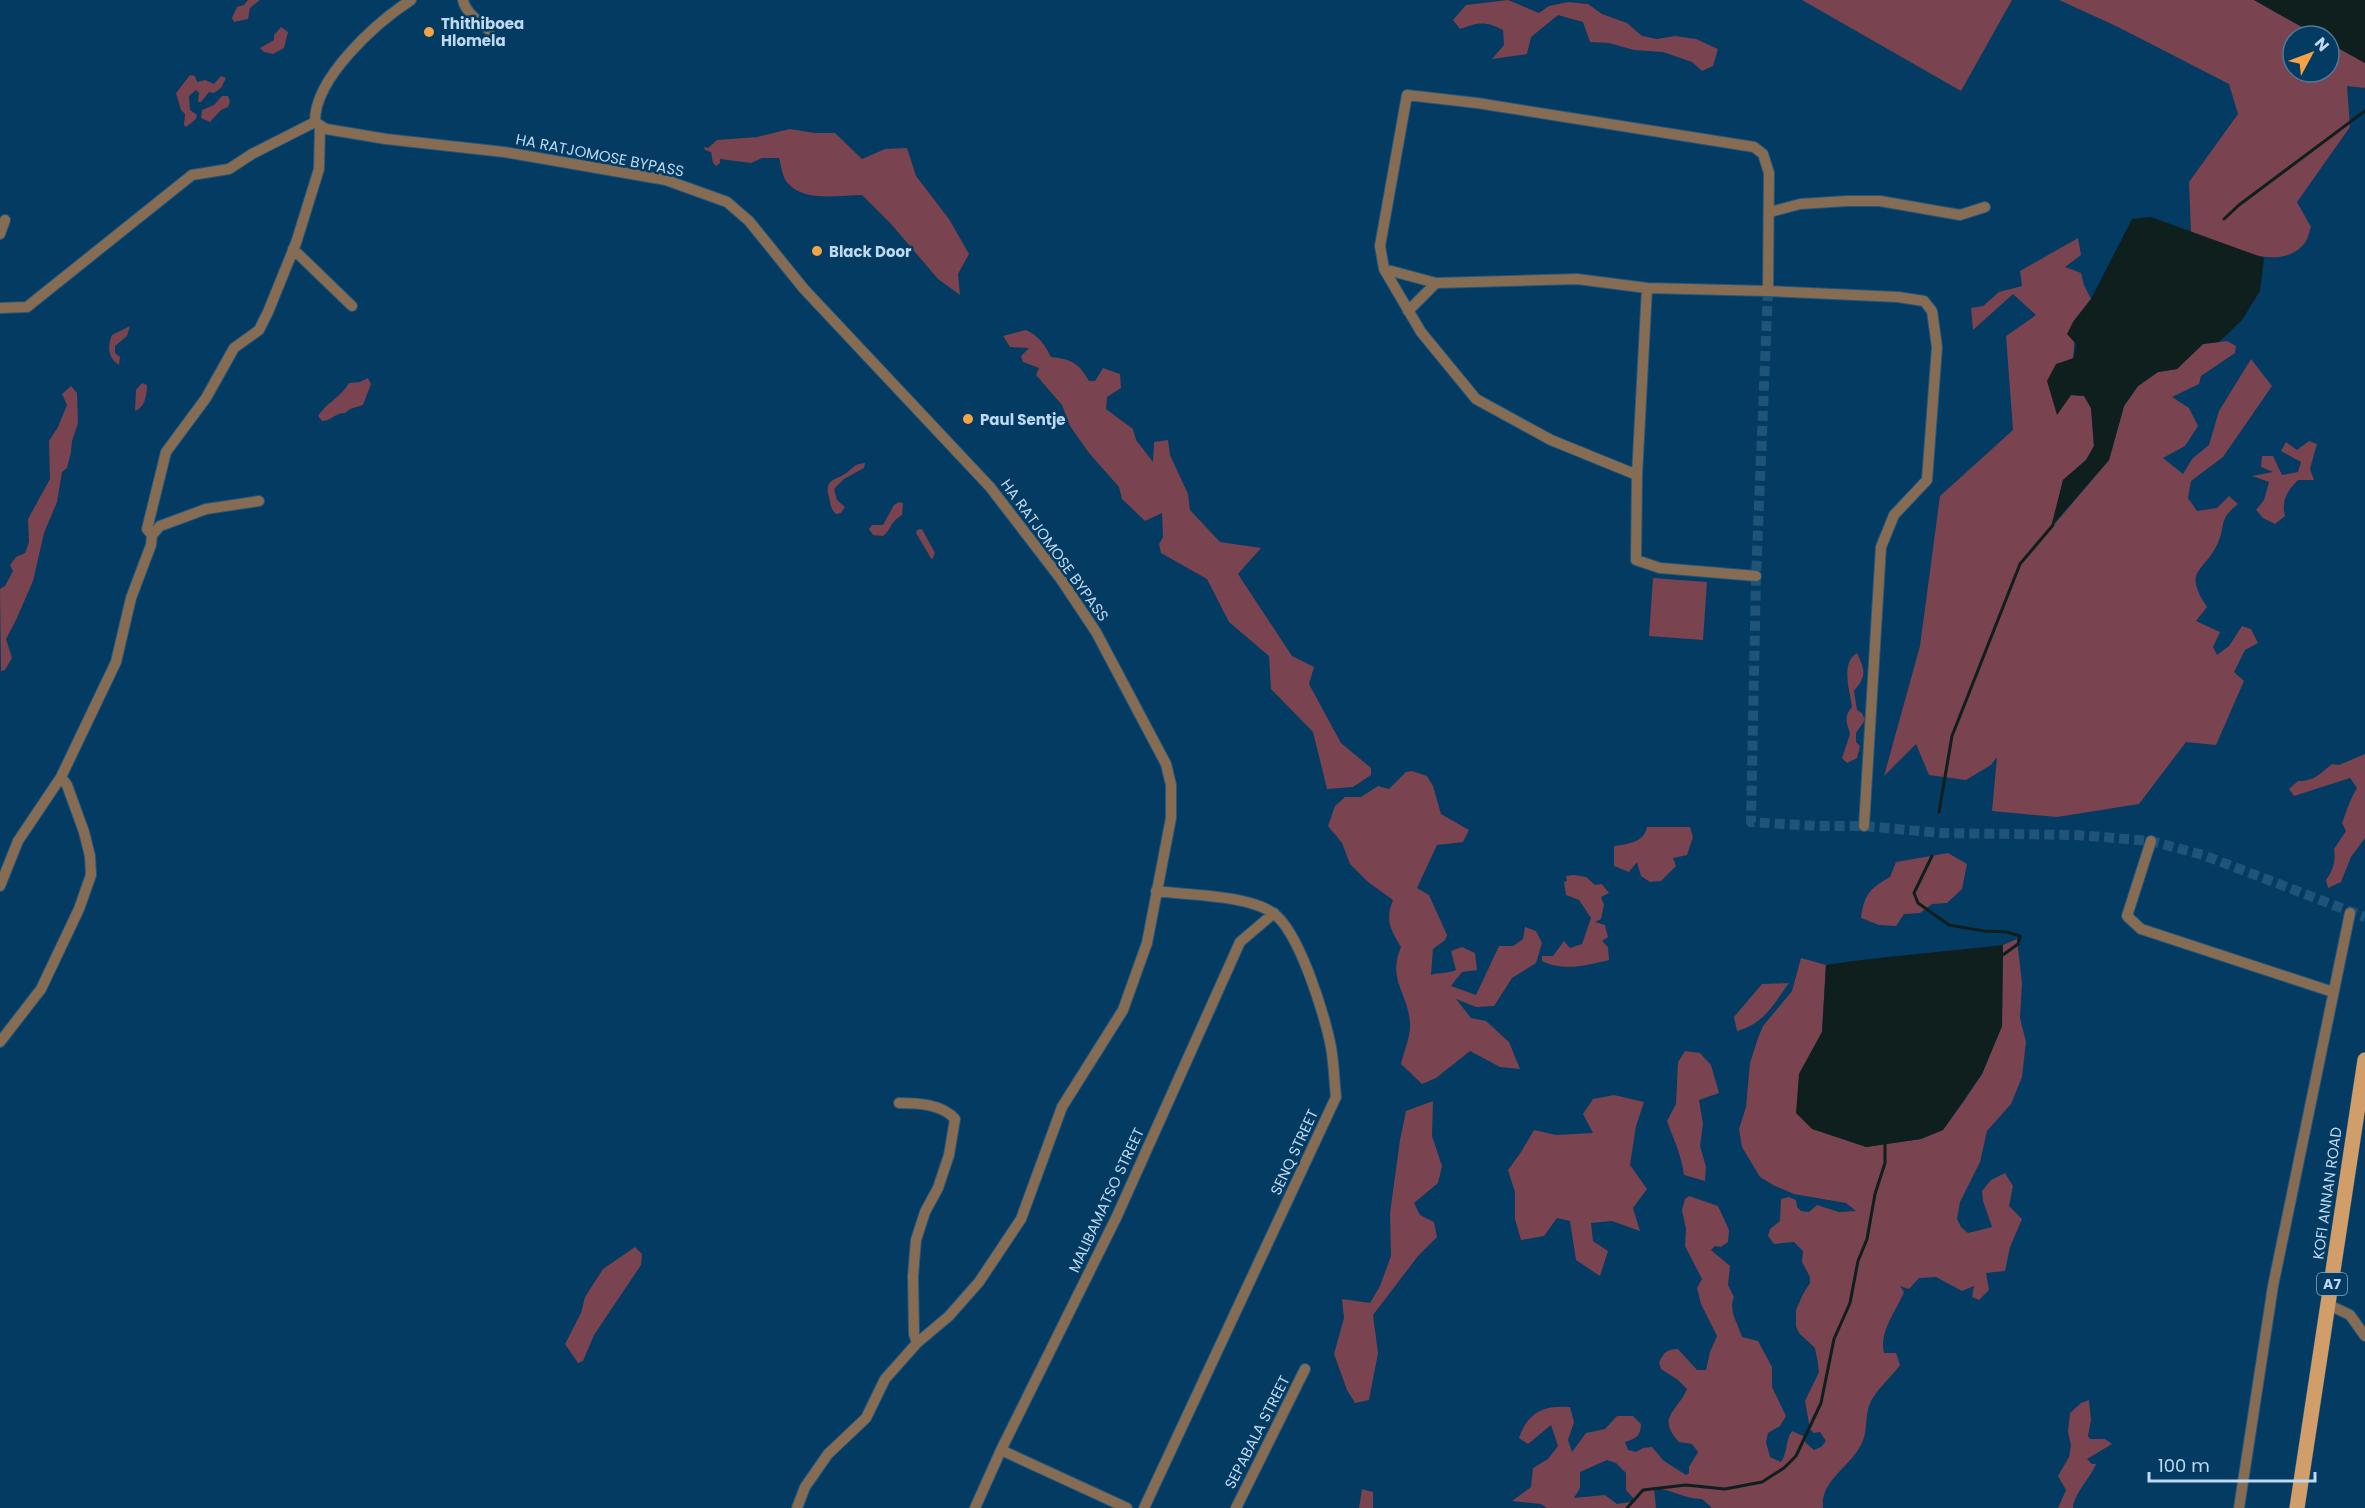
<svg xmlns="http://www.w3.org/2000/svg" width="2365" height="1508" font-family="Poppins,sans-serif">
<rect width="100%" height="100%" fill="#033b62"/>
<path fill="#79434f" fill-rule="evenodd" d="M248 0H260L250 8 248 19 234 22 232 18 237 7 244 5Z
M1508 0 1539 13 1549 6 1568 2 1588 4 1602 14 1627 23 1642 36 1657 39 1675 36 1696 39 1718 49 1713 66 1702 71 1692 62 1663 52 1634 50 1609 43 1590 42 1583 22 1558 15 1531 37 1527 54 1492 59 1504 45 1503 30C1486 21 1479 22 1460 29L1453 20 1466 5Z
M1802 0H2012L1961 91Z
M2059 0H2254L2318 36H2293V72H2329V43L2365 63V88L2347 86 2350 127 2297 202 2311 227C2309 232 2308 240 2304 244 2278 275 2221 243 2191 232L2189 182 2238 114 2229 84 2116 26Z
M281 27 288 32 284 48 273 54 264 52 260 48 274 40V35Z
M190 75 195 76 197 82 205 80 214 84 221 76 226 78 221 88 214 93 209 92 201 102H198L199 93 196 90 189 96 190 110 197 115 196 119 186 127 184 125 185 114 181 110 176 93Z
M222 96H228L230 101 228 107 221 110 210 122 201 118 202 110 214 105Z
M790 129 815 133H835L862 159 885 149 907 148 916 176 949 219 969 254 958 274 960 295 938 279 891 224 862 195C839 195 802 203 786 181 782 175 781 165 779 158H762L751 163 720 159V163L716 166 713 163 711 152 705 150 704 147 708 148 717 140 757 137Z
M2078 238 2081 255 2065 267 2081 273 2084 285 2091 299 2073 322C2078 358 2067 380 2057 414L2071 395 2084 396 2091 408 2094 446 2086 460 2063 480 2053 526 2109 460 2124 406 2138 386 2158 372 2177 369 2203 344 2227 341 2236 346 2235 353 2201 376 2199 384 2172 397 2189 408 2198 426 2185 446 2163 458 2183 474 2192 459 2209 445 2219 411 2251 359 2272 386 2223 457 2191 481 2188 498 2197 511 2217 508 2229 496 2238 504C2217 521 2227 524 2217 545 2202 574 2183 570 2207 607L2196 621 2220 632 2213 647 2217 655 2229 646 2242 626 2251 629 2258 643 2245 650 2234 672 2244 681 2216 745 2186 742 2139 804 2057 817 1992 811 1997 757 1991 765 1966 780 1929 775 1916 744 1884 776 1920 646 1940 496 2013 430 2006 336 2036 315 2013 294 1973 330 1971 308 1983 306 1999 292 2022 286 2020 271Z
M130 326 127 336 115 346V353L120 357 119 365C108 358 107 347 112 335Z
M1026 330C1039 336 1045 345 1051 357 1071 359 1079 363 1089 381H1095L1103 368 1120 374 1121 388 1107 397 1106 409 1133 429 1136 440 1153 462 1154 442 1168 440 1170 455 1188 494 1190 510 1220 542 1261 548 1238 574 1292 656 1314 667 1309 684 1341 743 1371 768V775L1353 787 1327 789 1313 732 1271 689 1269 656 1229 622 1207 579 1161 553 1159 544 1163 537 1162 513 1145 521 1122 499 1119 487 1089 453 1070 426 1062 405 1036 375 1039 368 1023 362 1021 356 1029 348 1010 347 1003 336Z
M368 378 371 384 363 405 350 409 345 413C335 413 331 421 322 421L318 416C326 403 341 397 349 383L360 382Z
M142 383 147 385C147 395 145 407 135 411L136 390Z
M71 386 77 393 78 423 72 441 71 452 67 468 62 472 57 502 44 533 33 581 16 620 6 639 12 658 5 670 1 671 0 589 5 586 13 571 10 565 16 557 25 553 29 542 28 519 50 479 49 441 58 427 67 405 62 394Z
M2309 441 2317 444 2310 469 2314 480H2298C2287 491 2281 501 2285 516L2275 524 2263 518 2256 510 2264 500 2269 482 2252 476 2273 472 2261 467 2262 456H2273L2282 475 2298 472 2301 462 2281 451 2286 442 2297 450Z
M865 463 864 468 844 479 834 489 837 500 845 507 841 513 836 514C830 508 831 505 829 497 824 480 833 481 845 474 853 468 854 464 865 463Z
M899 502 903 503 902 515C889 523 892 529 883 536L873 535 869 529 872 525H883L894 505Z
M922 529 935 553 932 560 916 533 917 530Z
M1653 578 1707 582 1703 640 1649 636Z
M1857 653C1865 670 1867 676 1854 691L1857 710 1862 713 1865 720 1856 733V742L1860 746 1857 758 1847 763 1842 758 1850 734C1847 722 1843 718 1852 707 1850 691 1840 663 1857 653Z
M2365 754V838L2351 857 2341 882 2328 888 2326 880C2333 871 2336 860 2334 849L2346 831 2342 823C2346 812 2351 797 2357 788L2350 778 2294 796 2289 789 2298 781C2313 782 2321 773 2332 764L2339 765Z
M1412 771 1427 776 1433 786 1441 814 1469 830 1463 842 1437 845 1417 888 1429 895 1447 935 1445 940 1433 949 1431 975C1440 972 1447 974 1456 970L1451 951 1462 947 1475 953 1477 970 1462 972 1451 986 1476 995 1499 946H1513L1523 939 1525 927 1536 931 1542 943 1536 963 1512 978 1494 1006 1476 1007 1456 999 1471 1018 1486 1021 1509 1042 1520 1069 1500 1067 1470 1051 1436 1078 1422 1084 1401 1064C1404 1051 1411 1036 1410 1023 1408 992 1387 980 1401 947 1390 929 1385 920 1393 900L1368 882 1350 864 1342 843 1328 826 1335 806 1345 797H1361L1378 786 1389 789 1406 772Z
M1647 827H1690L1693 837 1687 855 1673 858 1676 866 1661 881 1650 882 1641 876 1637 862 1629 872 1614 866V846C1627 844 1644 843 1647 827Z
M1948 853 1967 864 1962 889 1947 903 1932 904 1920 913 1904 914 1896 926 1879 925 1861 918C1864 895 1870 888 1890 877L1896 862Z
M1574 875 1586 877 1595 885 1602 884 1609 893 1601 897 1604 905 1601 919 1595 922 1605 925 1608 937 1602 941 1608 947 1609 960C1588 965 1563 972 1542 961V956H1553L1564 941 1570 948 1582 944 1591 918 1579 900 1566 895 1564 882 1567 881 1566 876Z
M2017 939 2022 983 2020 1018 2026 1042 2022 1077 2011 1104 1987 1131 1980 1162 1960 1202 1957 1219 1961 1227 1968 1233 1992 1227 1983 1201 1982 1191 1991 1180 2005 1173 2013 1186 2009 1206 2022 1219 2010 1247 2005 1271 1986 1273 1989 1290 1979 1300 1972 1297 1974 1286 1962 1291 1936 1277 1919 1278 1909 1289 1900 1286 1904 1292C1896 1312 1879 1331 1884 1353H1896L1900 1365C1891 1378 1874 1391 1869 1406 1864 1423 1869 1434 1858 1450 1846 1469 1820 1483 1823 1508H1712L1702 1499C1684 1499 1672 1489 1654 1488L1656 1508H1547L1541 1504 1512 1501 1531 1487 1533 1468 1548 1459 1558 1446 1551 1425 1528 1444 1519 1438C1528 1412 1543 1405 1570 1407L1574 1422 1568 1440 1572 1452 1586 1433 1605 1429 1617 1416H1633L1641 1424C1641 1436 1635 1439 1625 1442L1628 1450 1636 1452 1643 1448 1652 1447 1664 1461 1686 1475 1689 1473V1467L1698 1452 1692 1444 1679 1442C1656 1417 1677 1412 1687 1389L1678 1380 1661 1369 1659 1363C1663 1353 1667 1349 1678 1349L1697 1370H1706L1710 1352 1717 1336 1701 1304 1697 1288 1702 1279 1685 1246 1686 1229 1682 1210 1685 1199 1689 1196 1718 1206 1729 1230 1728 1242 1721 1247 1715 1246 1711 1250 1730 1266 1728 1285 1734 1297C1728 1311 1738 1323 1742 1337L1758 1341 1772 1367V1387L1786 1416 1780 1426 1768 1433 1766 1442 1770 1457 1781 1462C1788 1452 1785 1440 1792 1431L1803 1436 1806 1443 1814 1450 1821 1447 1826 1441 1820 1432 1814 1433 1810 1429 1805 1401 1819 1372 1818 1364 1815 1348 1799 1333 1796 1326V1310L1803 1294 1810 1283V1277L1802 1262 1803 1251 1794 1242 1774 1244 1768 1236 1770 1229 1780 1221 1781 1199 1789 1197 1796 1200 1797 1207 1801 1211 1809 1212 1817 1205 1839 1212 1856 1211 1846 1203 1794 1194 1775 1186 1760 1177 1742 1147 1739 1129 1746 1107 1750 1063 1758 1038 1763 1026 1792 991 1801 958 1826 965 1822 1032 1799 1074 1866 1147 1921 1139 1943 1130 1964 1101 1982 1074 2002 1026 2003 945ZM1607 1460 1616 1463 1626 1473V1490L1636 1501 1617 1504 1605 1495 1574 1498 1580 1488V1472Z
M1789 983C1773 1005 1765 1023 1737 1031L1734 1017 1762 984Z
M1685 1051 1700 1053 1711 1065 1719 1093 1699 1100 1703 1124 1700 1146 1706 1167 1705 1181 1684 1175C1681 1153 1674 1141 1667 1121L1676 1104 1678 1062Z
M1614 1095 1644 1102 1636 1126 1630 1165 1647 1189 1633 1208 1640 1231 1612 1221 1591 1223 1593 1241 1608 1251 1600 1276 1576 1260 1570 1221 1557 1218 1544 1236 1521 1240 1515 1219V1192L1508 1170 1521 1152 1534 1130 1556 1135 1593 1133 1583 1114 1593 1099Z
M1433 1101 1432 1136 1442 1166 1438 1183 1414 1203 1420 1215 1434 1222 1437 1237 1418 1256 1373 1315 1378 1353 1369 1400 1355 1403 1347 1390 1334 1354 1344 1318 1342 1299 1370 1303 1380 1286 1391 1256 1390 1213 1400 1140 1406 1111Z
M635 1247 642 1254 641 1265 594 1335 583 1361 578 1363 565 1344 581 1313 585 1297 603 1269Z
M2089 1400 2091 1420 2088 1436 2090 1439H2105L2112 1444 2087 1459 2092 1464H2096C2090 1479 2074 1493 2073 1508H2058L2066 1490 2058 1476 2069 1457 2071 1445 2068 1432 2070 1413 2081 1403Z
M1362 1489 1373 1492V1508H1359Z"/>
<path fill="#0f1f1d" d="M2254 0H2365V63L2329 43V36H2318Z
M2151 217 2264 258 2260 291 2242 320 2219 342 2203 344 2177 369 2158 372 2138 386 2124 406 2109 460 2051 527 2063 480 2086 460 2094 446 2091 408 2084 396 2071 395 2057 415 2047 381 2056 364 2074 358 2076 344 2067 334 2073 322 2091 299 2132 219Z
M2003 945 2002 1026 1982 1074 1943 1130 1921 1139 1866 1147 1812 1129 1796 1113 1799 1074 1822 1032 1826 965C1885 956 1944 952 2003 945Z"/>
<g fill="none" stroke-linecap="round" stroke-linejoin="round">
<path stroke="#0f1f1d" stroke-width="3" d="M2224 219 2239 205 2365 111
M1939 812 1952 736 2020 564 2053 525
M1932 856 1914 893 1918 903 1949 925 1984 931 2007 932 2020 936 2018 944 2000 957
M1627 1508 1643 1490 1686 1485 1725 1489 1762 1482 1784 1468 1796 1456 1821 1403 1834 1339 1850 1303 1858 1261 1867 1239 1875 1194 1885 1163V1141"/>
<path stroke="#1f5377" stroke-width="10" stroke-dasharray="10 5" stroke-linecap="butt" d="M1768 291 1756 576 1751 822 1817 826H1864L1941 833 2076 835 2151 841 2203 855 2365 917"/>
<g stroke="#25577c" stroke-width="12">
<path id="minor" d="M411 0C377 22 314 78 315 122L326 129 386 139 504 152 666 180 727 202 749 221 804 289 990 487 1060 578 1096 632 1166 764 1171 785V818L1147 943 1123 1010 1062 1107 1021 1219 979 1282 949 1316 917 1343 885 1379 866 1418 828 1454 805 1487 797 1508
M463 0C465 12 480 23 489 30
M1407 95 1477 103 1754 147 1763 154 1769 173 1768 291 1647 288 1577 279 1436 283 1384 269 1380 246Z
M1770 212 1800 204 1847 201H1880L1960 215 1985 207
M0 234 5 220
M293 249 352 306
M1384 269 1421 332 1476 399 1551 440 1637 475
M1647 288 1637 475 1636 560 1660 568 1756 576
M1768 291 1898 297 1924 301 1932 311 1937 347 1927 480 1894 515 1881 547 1864 826
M0 308 27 307 192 175 229 169 252 154 315 122
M1408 311 1436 283
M152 535 160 526 206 509 259 501
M2151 841 2127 916 2141 929 2333 992
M0 886 18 841 61 777 116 662 131 598 151 545 152 535 147 529 166 452 206 398 234 348 259 330 268 312 296 243 319 169 320 126
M0 1042 41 989 79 909 91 875 90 856 84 832 67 785 61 777
M899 1103C918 1103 942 1104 955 1119L949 1155 938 1188 925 1212 916 1240 913 1276 914 1334 917 1343
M2329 1305 2350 1315 2365 1336
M1001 1450 1127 1508
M975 1508 1001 1450 1117 1216 1240 942 1274 913
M1144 1508 1336 1097C1334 1079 1334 1060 1330 1042 1323 1011 1299 931 1273 913 1248 895 1187 895 1156 891
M1236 1508 1305 1369
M2239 1508 2273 1286 2350 913"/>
</g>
<g stroke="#25577c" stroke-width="16">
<path id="primary" d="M2297 1508 2365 1060"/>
</g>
<use href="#minor" stroke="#866c53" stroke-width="10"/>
<use href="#primary" stroke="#d19d68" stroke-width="15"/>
</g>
<g fill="#f5a345" stroke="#033b62" stroke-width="2">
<circle cx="429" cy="32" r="6"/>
<circle cx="817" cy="251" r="6"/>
<circle cx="968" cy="419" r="6"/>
</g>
<g text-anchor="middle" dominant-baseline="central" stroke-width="5" stroke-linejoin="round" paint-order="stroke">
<rect fill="#033b62" stroke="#87aac6" stroke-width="1.5" x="2317" y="1273" width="30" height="22" rx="4.5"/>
<g font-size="14" font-weight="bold" fill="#bfd9f1">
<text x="2332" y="1284">A7</text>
</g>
<g font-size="15" font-weight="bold" fill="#bfd9f1" stroke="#033b62" text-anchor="start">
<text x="441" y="23">Thithiboea<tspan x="441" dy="17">Hlomela</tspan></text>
<text x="829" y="251">Black Door</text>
<text x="980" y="419">Paul Sentje</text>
</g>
<g font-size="15" fill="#bfd9f1" stroke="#033b62">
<text transform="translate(600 155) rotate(11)">HA RATJOMOSE BYPASS</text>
<text transform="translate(1055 550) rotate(54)">HA RATJOMOSE BYPASS</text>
<text transform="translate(1294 1152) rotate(-65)">SENQ STREET</text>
<text transform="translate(2327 1193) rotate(-82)">KOFI ANNAN ROAD</text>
<text transform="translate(1106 1200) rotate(-65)">MALIBAMATSO STREET</text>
<text transform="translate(1257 1432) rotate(-63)">SEPABALA STREET</text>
</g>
</g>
<g transform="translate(2311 54) rotate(49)"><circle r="28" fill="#033b62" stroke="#4e7a9b" stroke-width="1.5"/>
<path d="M0-4.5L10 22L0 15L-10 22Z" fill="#f5a345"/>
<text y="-9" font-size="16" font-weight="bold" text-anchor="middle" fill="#bfd9f1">N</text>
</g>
<path d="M2149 1472v9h166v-9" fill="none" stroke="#bfd9f1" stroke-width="3"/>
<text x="2158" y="1472" font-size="18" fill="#bfd9f1" stroke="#033b62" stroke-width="4.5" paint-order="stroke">100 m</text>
</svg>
